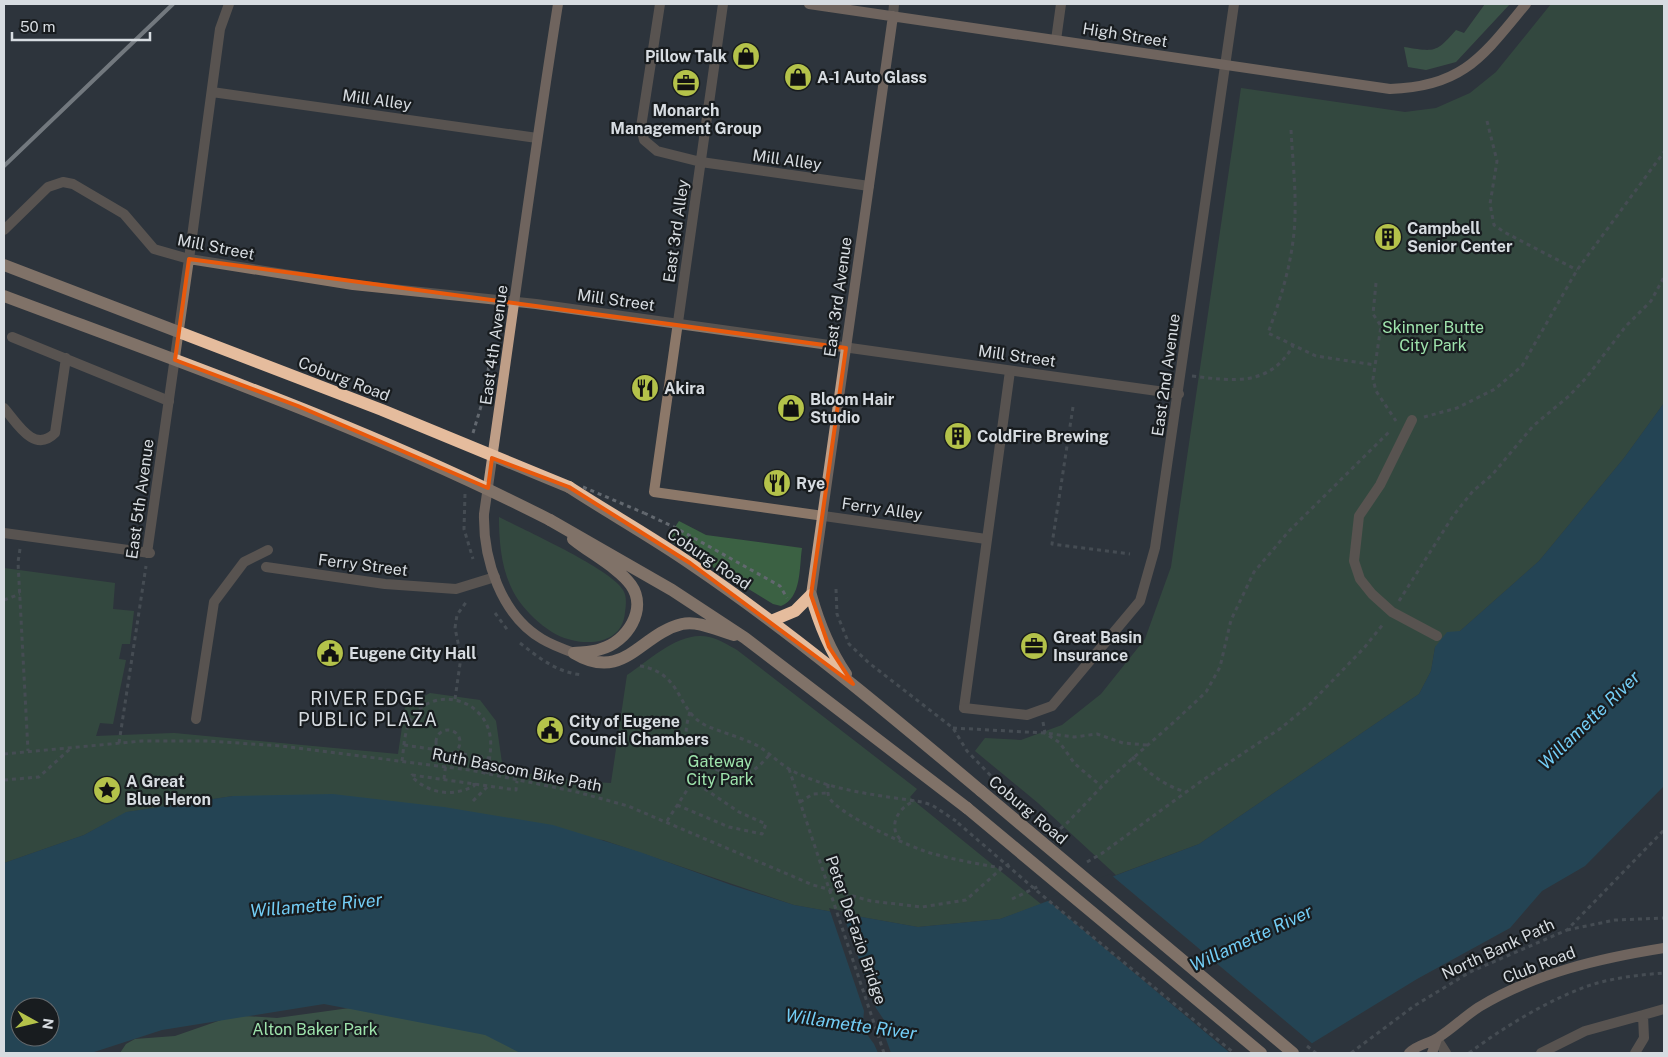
<svg xmlns="http://www.w3.org/2000/svg" width="1668" height="1057" font-family="'Public Sans',sans-serif">
<rect width="100%" height="100%" fill="#2d343c"/>
<path fill="#3b6143" d="M1551 4H1664V403L1624 458 1539 561 1460 631 1435 647 1431 671 1419 694 1199 844 1116 875 1038 803 975 751 985 738 1021 740 1062 725 1101 694 1145 639 1171 567 1241 88 1405 112 1436 108 1470 93 1496 72Z
M499 517C524 530 611 569 623 590 627 596 626 605 625 612 622 649 576 647 552 632 539 624 528 613 519 601 502 577 499 545 499 517Z
M679 521 706 535 802 548C799 567 802 598 781 606L773 604 667 539Z
M4 568 115 583 113 609 134 611 130 644H122L119 659 126 660 113 724 100 723 96 736 174 733 398 754 405 707 430 693 480 700 496 721 503 770 590 782 611 783 627 675C650 660 680 630 709 637 719 639 728 645 737 650L917 789 910 797 919 805 1041 904 1000 919 918 927 794 905 603 840 233 796 127 812 84 835 4 863Z"/>
<path fill="#4b7754" d="M1485 4H1510L1456 62 1426 70 1408 67 1404 47C1435 52 1436 53 1456 30L1464 33Z
M357 1007 401 1010 549 1053H120L126 1044 135 1039 175 1036 224 1019 244 1016 277 1018Z"/>
<path fill="#1a5871" fill-rule="evenodd" d="M1664 403V786L1585 866 1542 891 1510 928 1417 979 1296 1053H520L485 1035 324 1004 162 1030 91 1053H4V863L84 835 126 812 233 796 333 794 444 807 553 825 640 852 731 885 794 905 918 927 1000 919 1199 844 1419 694 1431 671 1435 647 1447 632 1460 631 1539 561 1624 458ZM20 1007H50V1037H20Z"/>
<path fill="#2d343c" d="M1110 874 1314 1045 1301 1053H1230L1046 899Z
M829 908 842 911 876 1008 884 1020 886 1039 891 1053H878L874 1044 866 1033 863 1022 864 1011Z"/>
<g fill="none" stroke-linecap="round" stroke-linejoin="round">
<path stroke="#62686f" stroke-width="3" stroke-dasharray="4 4" stroke-linecap="butt" d="M1487 121 1497 161 1490 204 1494 225 1504 232 1577 270
M1291 130C1293 167 1298 204 1293 241 1289 273 1279 303 1268 333L1316 356 1375 365
M1376 283 1373 314 1381 326 1373 379 1376 391 1396 421
M1192 376C1233 381 1269 387 1293 346
M1073 407 1052 544 1130 554
M1424 417 1457 408 1495 389 1522 366 1577 270 1664 152
M473 433 485 393 489 364
M465 494 464 529 473 559
M644 513 676 528 780 586 787 598
M20 549 18 562 28 751
M836 589 837 614 849 644 869 663 953 728 967 751 992 777
M4 600 20 594
M1399 601 1453 516 1473 491 1492 475 1533 426 1569 396 1586 378 1626 326 1651 301 1664 277
M495 613 509 632
M520 643C539 658 558 673 583 675
M640 666C683 673 676 710 705 725 720 732 737 736 752 743 766 749 776 761 789 769 829 791 878 795 922 802L932 805 956 821
M455 699 461 657 455 628 457 615 467 601
M690 712C680 743 689 760 720 771 729 774 740 776 750 772 758 768 764 761 770 754
M1043 722 1045 733 1060 743 1075 764 1101 786
M953 728 1045 733 1074 737 1097 734 1123 743 1147 745
M436 742a12 12 0 1 1 24 0a12 12 0 1 1-24 0Z
M119 743 146 566
M404 745 438 750
M455 753 489 758
M4 754 142 741H209L281 746 470 770 577 792 628 806 813 885 871 901 922 907 966 900 1002 868 1011 863
M1132 757C1148 772 1165 787 1187 792
M402 761C404 747 404 732 411 719 431 687 479 696 489 731 493 745 489 760 487 774
M789 769 804 814
M444 779 447 755
M4 780 39 777 71 748
M474 783V786C452 797 430 794 412 777V775L516 790 517 781
M828 784C828 790 827 794 830 799 844 817 911 848 934 854 956 860 979 864 1001 868
M473 801 487 787
M800 802 813 794 827 793
M677 805 729 827 762 834 766 824 739 812 693 781
M667 821 704 764
M1054 834 1067 823 1108 780 1174 722 1206 692 1220 667 1231 620 1254 572 1289 531 1389 432
M900 839C887 825 900 806 915 801
M1087 862 1101 854 1200 782 1281 728 1309 705 1364 648 1384 623
M1012 899 1039 886
M1567 930 1615 920 1664 918
M1351 1053 1414 1006 1470 972 1567 930 1664 830
M1469 1053C1504 1027 1545 1002 1585 987 1610 978 1638 975 1664 973"/>
<path stroke="#8c7869" stroke-width="10" d="M660 4 641 127 644 140 657 151 701 162 869 186
M723 4 654 492 986 539
M1056 40 1061 4
M212 92 537 138
M189 259 220 29 229 4
M12 337 169 401
M4 408C17 423 34 454 55 433L66 358
M1412 420 1380 485 1359 516 1354 561 1360 579 1372 594 1392 612 1437 636
M266 567 385 584 456 589 495 577
M964 708 1010 371
M196 719 214 602 244 562 268 550
M1437 1039 1446 1053
M1541 1053 1585 1031 1643 1015
M1635 1053 1644 1038 1643 1015 1664 1009"/>
<path stroke="#8c7869" stroke-width="10" d="M893 16 894 4
M4 230 48 187 63 182 73 184 124 214 154 249 189 259 353 285 536 304 1179 394
M4 533 150 553
M147 553 189 259
M964 708 1027 715 1052 706 1140 601 1155 548 1234 4"/>
<path stroke="#be9e87" stroke-width="10" d="M558 4C531 173 509 344 484 514 483 559 501 615 542 639 552 645 563 649 574 653
M809 4 1390 89C1463 87 1483 56 1526 4
M811 595 893 16
M1409 1053C1418 1044 1429 1044 1439 1037 1453 1028 1465 1016 1479 1007 1535 973 1601 958 1664 948
M1432 1053 1437 1039"/>
<path stroke="#e5bc9d" stroke-width="12" d="M569 487C609 513 652 537 691 564 793 633 887 712 981 791
M550 520 672 590 745 638 967 808
M573 539C590 553 619 568 631 585 648 609 627 642 601 649 593 652 583 652 574 653
M811 595C819 624 829 649 846 674
M771 621 795 611 811 595
M574 653C624 683 640 634 682 624 698 620 719 631 734 635"/>
<path stroke="#c5cacf" stroke-width="4" d="M4 166 173 4"/>
<path stroke="#62686f" stroke-width="3" stroke-dasharray="4 4" stroke-linecap="butt" d="M583 487 644 513
M992 777 1019 800
M804 814 884 1053
M958 823 1037 891 1234 1053
M1307 1046 1316 1053"/>
<path stroke="#e5bc9d" stroke-width="12" d="M4 265 382 410 569 487
M4 296C188 365 374 430 550 520
M981 791 1293 1053
M967 808 1261 1053"/>
</g>
<path d="M0 0H1668V1057H0ZM189 259 846 348 811 595 829 647 853 684 690 563 569 487 492 458 488 488 298 406 175 360Z" fill="#2d343c" fill-opacity=".55" fill-rule="evenodd"/>
<path fill="none" stroke="#e8590c" stroke-width="4" stroke-linejoin="round" d="M189 259 846 348 811 595 829 647 853 684 690 563 569 487 492 458 488 488 298 406 175 360Z"/>
<defs>
<g id="shop-disc" transform="scale(1.4375)"><circle r="9.5" fill="#b4c24a" stroke="#181c1f"/><path d="M-5-2.5h2.3a2.7 3.5 0 0 1 5.4 0H5L5.5 6h-11ZM-1.5-2.5h3a1.5 2.3 0 0 0-3 0Z" fill="#111"/></g>
<g id="office-disc" transform="scale(1.4375)"><circle r="9.5" fill="#b4c24a" stroke="#181c1f"/><path d="M-6-3h4V-5.5h4V-3h4V5H-6ZM-1-4.5V-3h2v-1.5ZM-6 0V1H6V0Z" fill="#111"/></g>
<g id="building-disc" transform="scale(1.4375)"><circle r="9.5" fill="#b4c24a" stroke="#181c1f"/><path d="M-4-6H4V6H1V3H-1V6H-4ZM-2.5-4.3h1.7v1.8h-1.7ZM.8-4.3h1.7v1.8H.8ZM-2.5-1h1.7V.8h-1.7ZM.8-1h1.7V.8H.8Z" fill="#111"/></g>
<g id="restaurant-disc" transform="scale(1.4375)"><circle r="9.5" fill="#b4c24a" stroke="#181c1f"/><path d="M-5-6h1v4h1v-4h1v4h1v-4h1v5L-1.5 .5V6h-2V.5L-5-1ZM5-6V6H3V1.5H1.5Q1.5-4 5-6Z" fill="#111"/></g>
<g id="civic-disc" transform="scale(1.4375)"><circle r="9.5" fill="#b4c24a" stroke="#181c1f"/><path d="M-.6-6.5H3V-4.5H.6V-3L4-1V1h2V6H-6V1h2V-1L-.6-3ZM-1.2 2.5V6h2.4V2.5Z" fill="#111"/></g>
<g id="sight-disc" transform="scale(1.4375)"><circle r="9.5" fill="#b4c24a" stroke="#181c1f"/><path d="M0-6L1.8-2.2L6-1.7L2.9 1.2L3.7 5.4L0 3.3L-3.7 5.4L-2.9 1.2L-6-1.7L-1.8-2.2Z" fill="#111"/></g>
</defs>
<g fill-rule="evenodd">
<use href="#shop-disc" x="746" y="56"/>
<use href="#shop-disc" x="798" y="77"/>
<use href="#office-disc" x="686" y="83"/>
<use href="#building-disc" x="1388" y="237"/>
<use href="#restaurant-disc" x="645" y="388"/>
<use href="#shop-disc" x="791" y="408"/>
<use href="#building-disc" x="958" y="436"/>
<use href="#restaurant-disc" x="777" y="483"/>
<use href="#office-disc" x="1034" y="646"/>
<use href="#civic-disc" x="330" y="653"/>
<use href="#civic-disc" x="550" y="730"/>
<use href="#sight-disc" x="107" y="790"/>
</g>
<g text-anchor="middle" dominant-baseline="central" stroke-width="4.5" stroke-linejoin="round" paint-order="stroke">
<g font-size="16" fill="#d7dce1" stroke="#181c1f">
<text transform="translate(1125 35) rotate(9)">High Street</text>
<text transform="translate(377 100) rotate(8)">Mill Alley</text>
<text transform="translate(787 160) rotate(8)">Mill Alley</text>
<text transform="translate(676 231) rotate(-82)">East 3rd Alley</text>
<text transform="translate(216 247) rotate(11)">Mill Street</text>
<text transform="translate(838 297) rotate(-82)">East 3rd Avenue</text>
<text transform="translate(616 300) rotate(8)">Mill Street</text>
<text transform="translate(494 345) rotate(-82)">East 4th Avenue</text>
<text transform="translate(1017 356) rotate(8)">Mill Street</text>
<text transform="translate(1166 375) rotate(-82)">East 2nd Avenue</text>
<text transform="translate(344 379) rotate(21)">Coburg Road</text>
<text transform="translate(140 499) rotate(-82)">East 5th Avenue</text>
<text transform="translate(882 509) rotate(8)">Ferry Alley</text>
<text transform="translate(709 559) rotate(34)">Coburg Road</text>
<text transform="translate(363 565) rotate(7)">Ferry Street</text>
<text transform="translate(517 770) rotate(11)">Ruth Bascom Bike Path</text>
<text transform="translate(1028 810) rotate(40)">Coburg Road</text>
<text transform="translate(856 930) rotate(71)">Peter DeFazio Bridge</text>
<text transform="translate(1498 949) rotate(-25)">North Bank Path</text>
<text transform="translate(1539 965) rotate(-21)">Club Road</text>
</g>
<g font-size="16" font-weight="bold" fill="#d7dce1" stroke="#181c1f" text-anchor="start">
<text x="727" y="56" text-anchor="end">Pillow Talk</text>
<text x="817" y="77">A-1 Auto Glass</text>
<text x="686" y="110" text-anchor="middle">Monarch<tspan x="686" dy="18">Management Group</tspan></text>
<text x="1407" y="228">Campbell<tspan x="1407" dy="18">Senior Center</tspan></text>
<text x="664" y="388">Akira</text>
<text x="810" y="399">Bloom Hair<tspan x="810" dy="18">Studio</tspan></text>
<text x="977" y="436">ColdFire Brewing</text>
<text x="796" y="483">Rye</text>
<text x="1053" y="637">Great Basin<tspan x="1053" dy="18">Insurance</tspan></text>
<text x="349" y="653">Eugene City Hall</text>
<text x="569" y="721">City of Eugene<tspan x="569" dy="18">Council Chambers</tspan></text>
<text x="126" y="781">A Great<tspan x="126" dy="18">Blue Heron</tspan></text>
</g>
<g font-size="16" fill="#9ee3ac" stroke="#181c1f">
<text x="1433" y="327">Skinner Butte<tspan x="1433" dy="18">City Park</tspan></text>
<text x="720" y="761">Gateway<tspan x="720" dy="18">City Park</tspan></text>
<text x="315" y="1029">Alton Baker Park</text>
</g>
<g font-size="18" letter-spacing="1" fill="#d7dce1" stroke="#181c1f">
<text x="368" y="698">RIVER EDGE<tspan x="368" dy="21">PUBLIC PLAZA</tspan></text>
</g>
<g font-size="18" font-style="italic" fill="#73cdf5" stroke="#181c1f">
<text transform="translate(1589 720) rotate(-44)">Willamette River</text>
<text transform="translate(316 905) rotate(-5)">Willamette River</text>
<text transform="translate(1251 938) rotate(-25)">Willamette River</text>
<text transform="translate(851 1024) rotate(8)">Willamette River</text>
</g>
</g>
<rect width="1668" height="1057" fill="none" stroke="#d7dce1" stroke-width="10"/>
<g transform="translate(35 1022) rotate(98)"><circle r="24" fill="#181c1f" stroke="#64696d"/>
<path d="M0-4L9 19L0 12L-9 19Z" fill="#b4c24a"/>
<text y="-8" font-size="14" font-weight="bold" text-anchor="middle" fill="#d7dce1">N</text>
</g>
<path d="M12 32v8h138v-8" fill="none" stroke="#d7dce1" stroke-width="2.5"/>
<text x="20" y="32" font-size="15" fill="#d7dce1" stroke="#181c1f" stroke-width="4" paint-order="stroke">50 m</text>
</svg>
